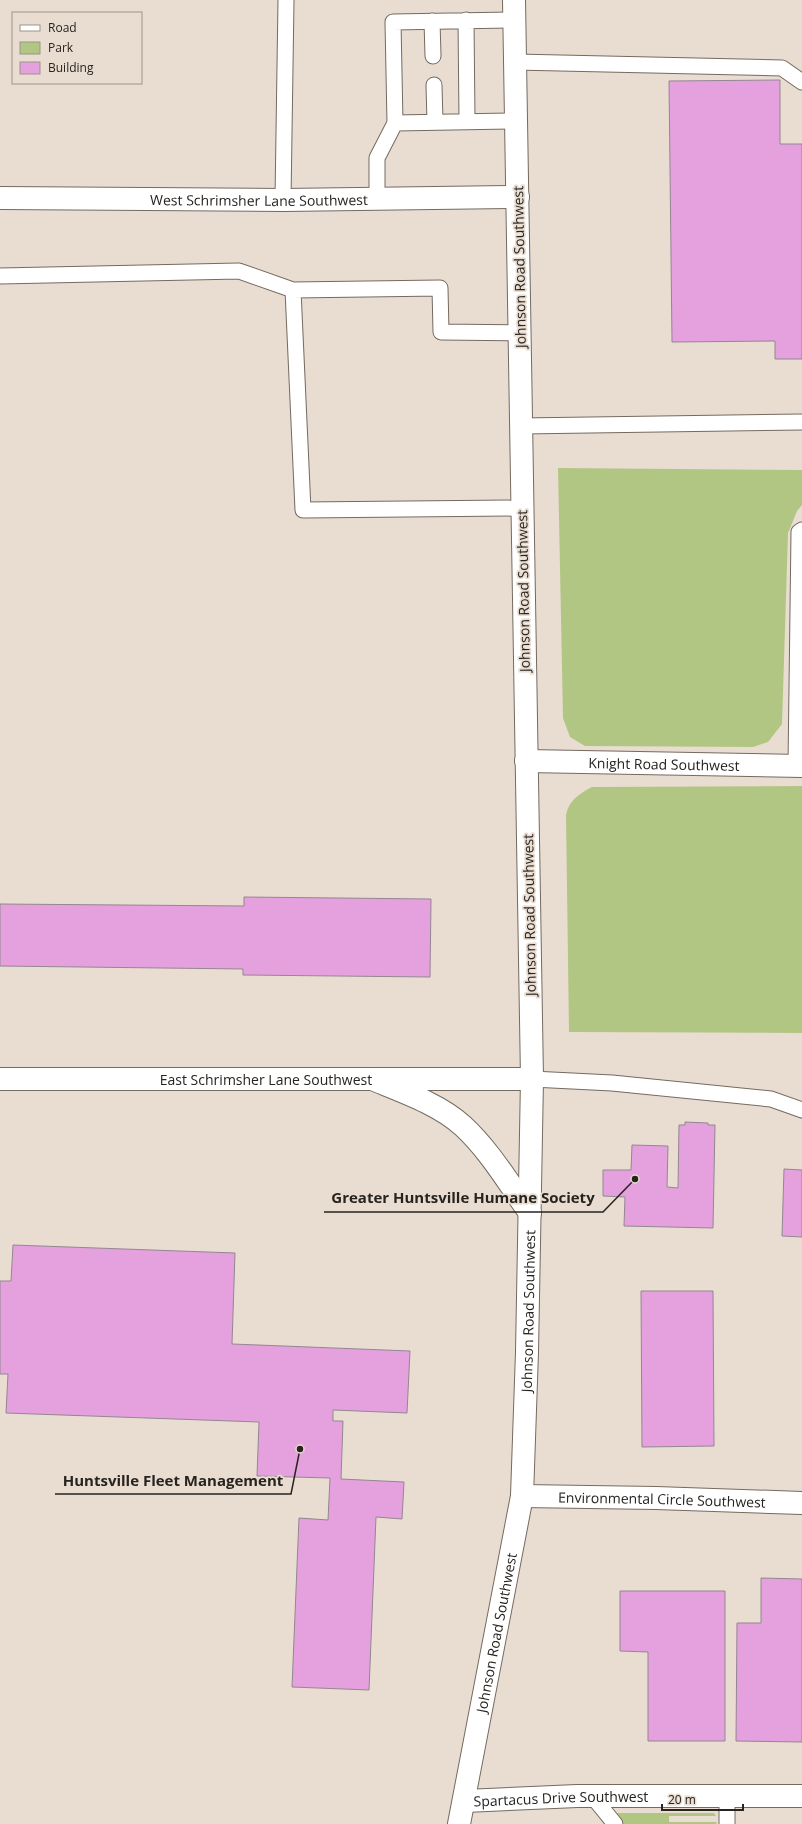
<svg xmlns="http://www.w3.org/2000/svg" width="802" height="1824" font-family="'Open Sans',sans-serif">
<rect width="100%" height="100%" fill="#e9ddd1"/>
<path fill="#b2c684" d="M558 468 802 470V505L797 511 788 533 782 724 768 742 753 747 585 746 570 737 563 718Z
M802 786V1033L569 1032 566 815C569 800 579 794 592 787Z
M617 1813H714L716 1816H669V1822H717L716 1824H624L615 1815Z"/>
<path fill="#e4a1de" stroke="#938791" d="M780 80V144H802V359H775V341L672 342 669 81Z
M244 897 431 899 430 977 243 975V969L0 966V904L244 906Z
M685 1122 708 1123V1125H715L713 1228 624 1226 625 1197 603 1196V1170H631L632 1145 668 1146 667 1187 678 1188 679 1125H685Z
M784 1169 802 1170V1237L782 1236Z
M13 1245 235 1253 232 1344 410 1351 407 1413 333 1410V1421H343L341 1479 404 1482 402 1519 376 1517 369 1690 292 1687 299 1518 328 1520 330 1478 257 1476 259 1422 6 1413 8 1374H0V1281H11Z
M641 1291H713L714 1446 642 1447Z
M761 1578 802 1579V1742L736 1741 737 1623H761Z
M620 1591H725V1741H648V1652L620 1651Z"/>
<g fill="none" stroke-linecap="round" stroke-linejoin="round">
<g stroke="#746a60" stroke-width="17">
<path id="service" d="M466 20 467 121
M515 20 393 22 395 123 516 121
M432 21 433 56
M515 62 782 68 802 82
M434 85 435 122
M377 199V158L395 123
M283 200 286 0
M0 276 239 271 293 290 440 288 441 332 520 333
M293 290 303 510 522 508
M521 426 802 422
M796 766 799 532 802 530
M532 1079 612 1083 771 1099 802 1110
M593 1797 615 1824
M727 1824V1796"/>
</g>
<g stroke="#746a60" stroke-width="24">
<g id="minor">
<path id="s1" d="M0 198 283 200 518 197"/>
<path id="s2" d="M526 761 802 766"/>
<path id="s3" d="M0 1079H532"/>
<path id="s4" d="M522 1496 656 1498 802 1503"/>
<path id="s5" d="M465 1801 577 1796H802"/>
</g>
</g>
<g stroke="#746a60" stroke-width="24">
<g id="tertiary">
<path d="M372 1079C401 1091 439 1104 463 1126 490 1151 509 1184 530 1213"/>
<path id="s6" d="M459 1824 522 1496 527 1352 532 1079 514 0"/>
</g>
</g>
<use href="#service" stroke="#fff" stroke-width="15"/>
<use href="#minor" stroke="#fff" stroke-width="22"/>
<use href="#tertiary" stroke="#fff" stroke-width="22"/>
</g>
<g text-anchor="middle" dominant-baseline="central" stroke-width="3.5" stroke-linejoin="round" paint-order="stroke">
<g font-size="14" fill="#27231f" stroke="#e9ddd1">
<text stroke="none"><textPath href="#s1" startOffset="259">West Schrimsher Lane Southwest</textPath></text>
<text transform="translate(519 267) rotate(-91)">Johnson Road Southwest</text>
<text transform="translate(523 591) rotate(-91)">Johnson Road Southwest</text>
<text stroke="none"><textPath href="#s2" startOffset="138">Knight Road Southwest</textPath></text>
<text transform="translate(529 915) rotate(-91)">Johnson Road Southwest</text>
<text stroke="none"><textPath href="#s3" startOffset="266">East Schrimsher Lane Southwest</textPath></text>
<text stroke="none"><textPath href="#s6" startOffset="519">Johnson Road Southwest</textPath></text>
<text stroke="none"><textPath href="#s4" startOffset="140">Environmental Circle Southwest</textPath></text>
<text stroke="none"><textPath href="#s6" startOffset="195">Johnson Road Southwest</textPath></text>
<text stroke="none"><textPath href="#s5" startOffset="96">Spartacus Drive Southwest</textPath></text>
</g>
</g>
<path fill="none" stroke="#27231f" stroke-width="1.5" d="M635 1179L603 1212H324M300 1449L291 1494H55"/>
<g fill="#27231f" stroke="#e9ddd1" stroke-width="1.5">
<circle cx="635" cy="1179" r="4"/>
<circle cx="300" cy="1449" r="4"/>
</g>
<g font-size="15" text-anchor="middle" font-weight="bold" fill="#27231f" stroke="#e9ddd1" stroke-width="3.5" stroke-linejoin="round" paint-order="stroke">
<text x="463" y="1203">Greater Huntsville Humane Society</text>
<text x="173" y="1486">Huntsville Fleet Management</text>
</g>
<rect x="12" y="12" width="130" height="72" fill="#e9ddd1" stroke="#9b938a"/>
<rect x="20" y="25" width="20" height="6" fill="#ffffff" stroke="#9b938a"/>
<text x="48" y="32" font-size="12" fill="#27231f">Road</text>
<rect x="20" y="42" width="20" height="12" fill="#b2c684" stroke="#9b938a"/>
<text x="48" y="52" font-size="12" fill="#27231f">Park</text>
<rect x="20" y="62" width="20" height="12" fill="#e4a1de" stroke="#9b938a"/>
<text x="48" y="72" font-size="12" fill="#27231f">Building</text>
<path d="M662 1804v6h81v-6" fill="none" stroke="#27231f" stroke-width="2"/>
<text x="668" y="1804" font-size="12" fill="#27231f" stroke="#e9ddd1" stroke-width="3" paint-order="stroke">20 m</text>
</svg>
